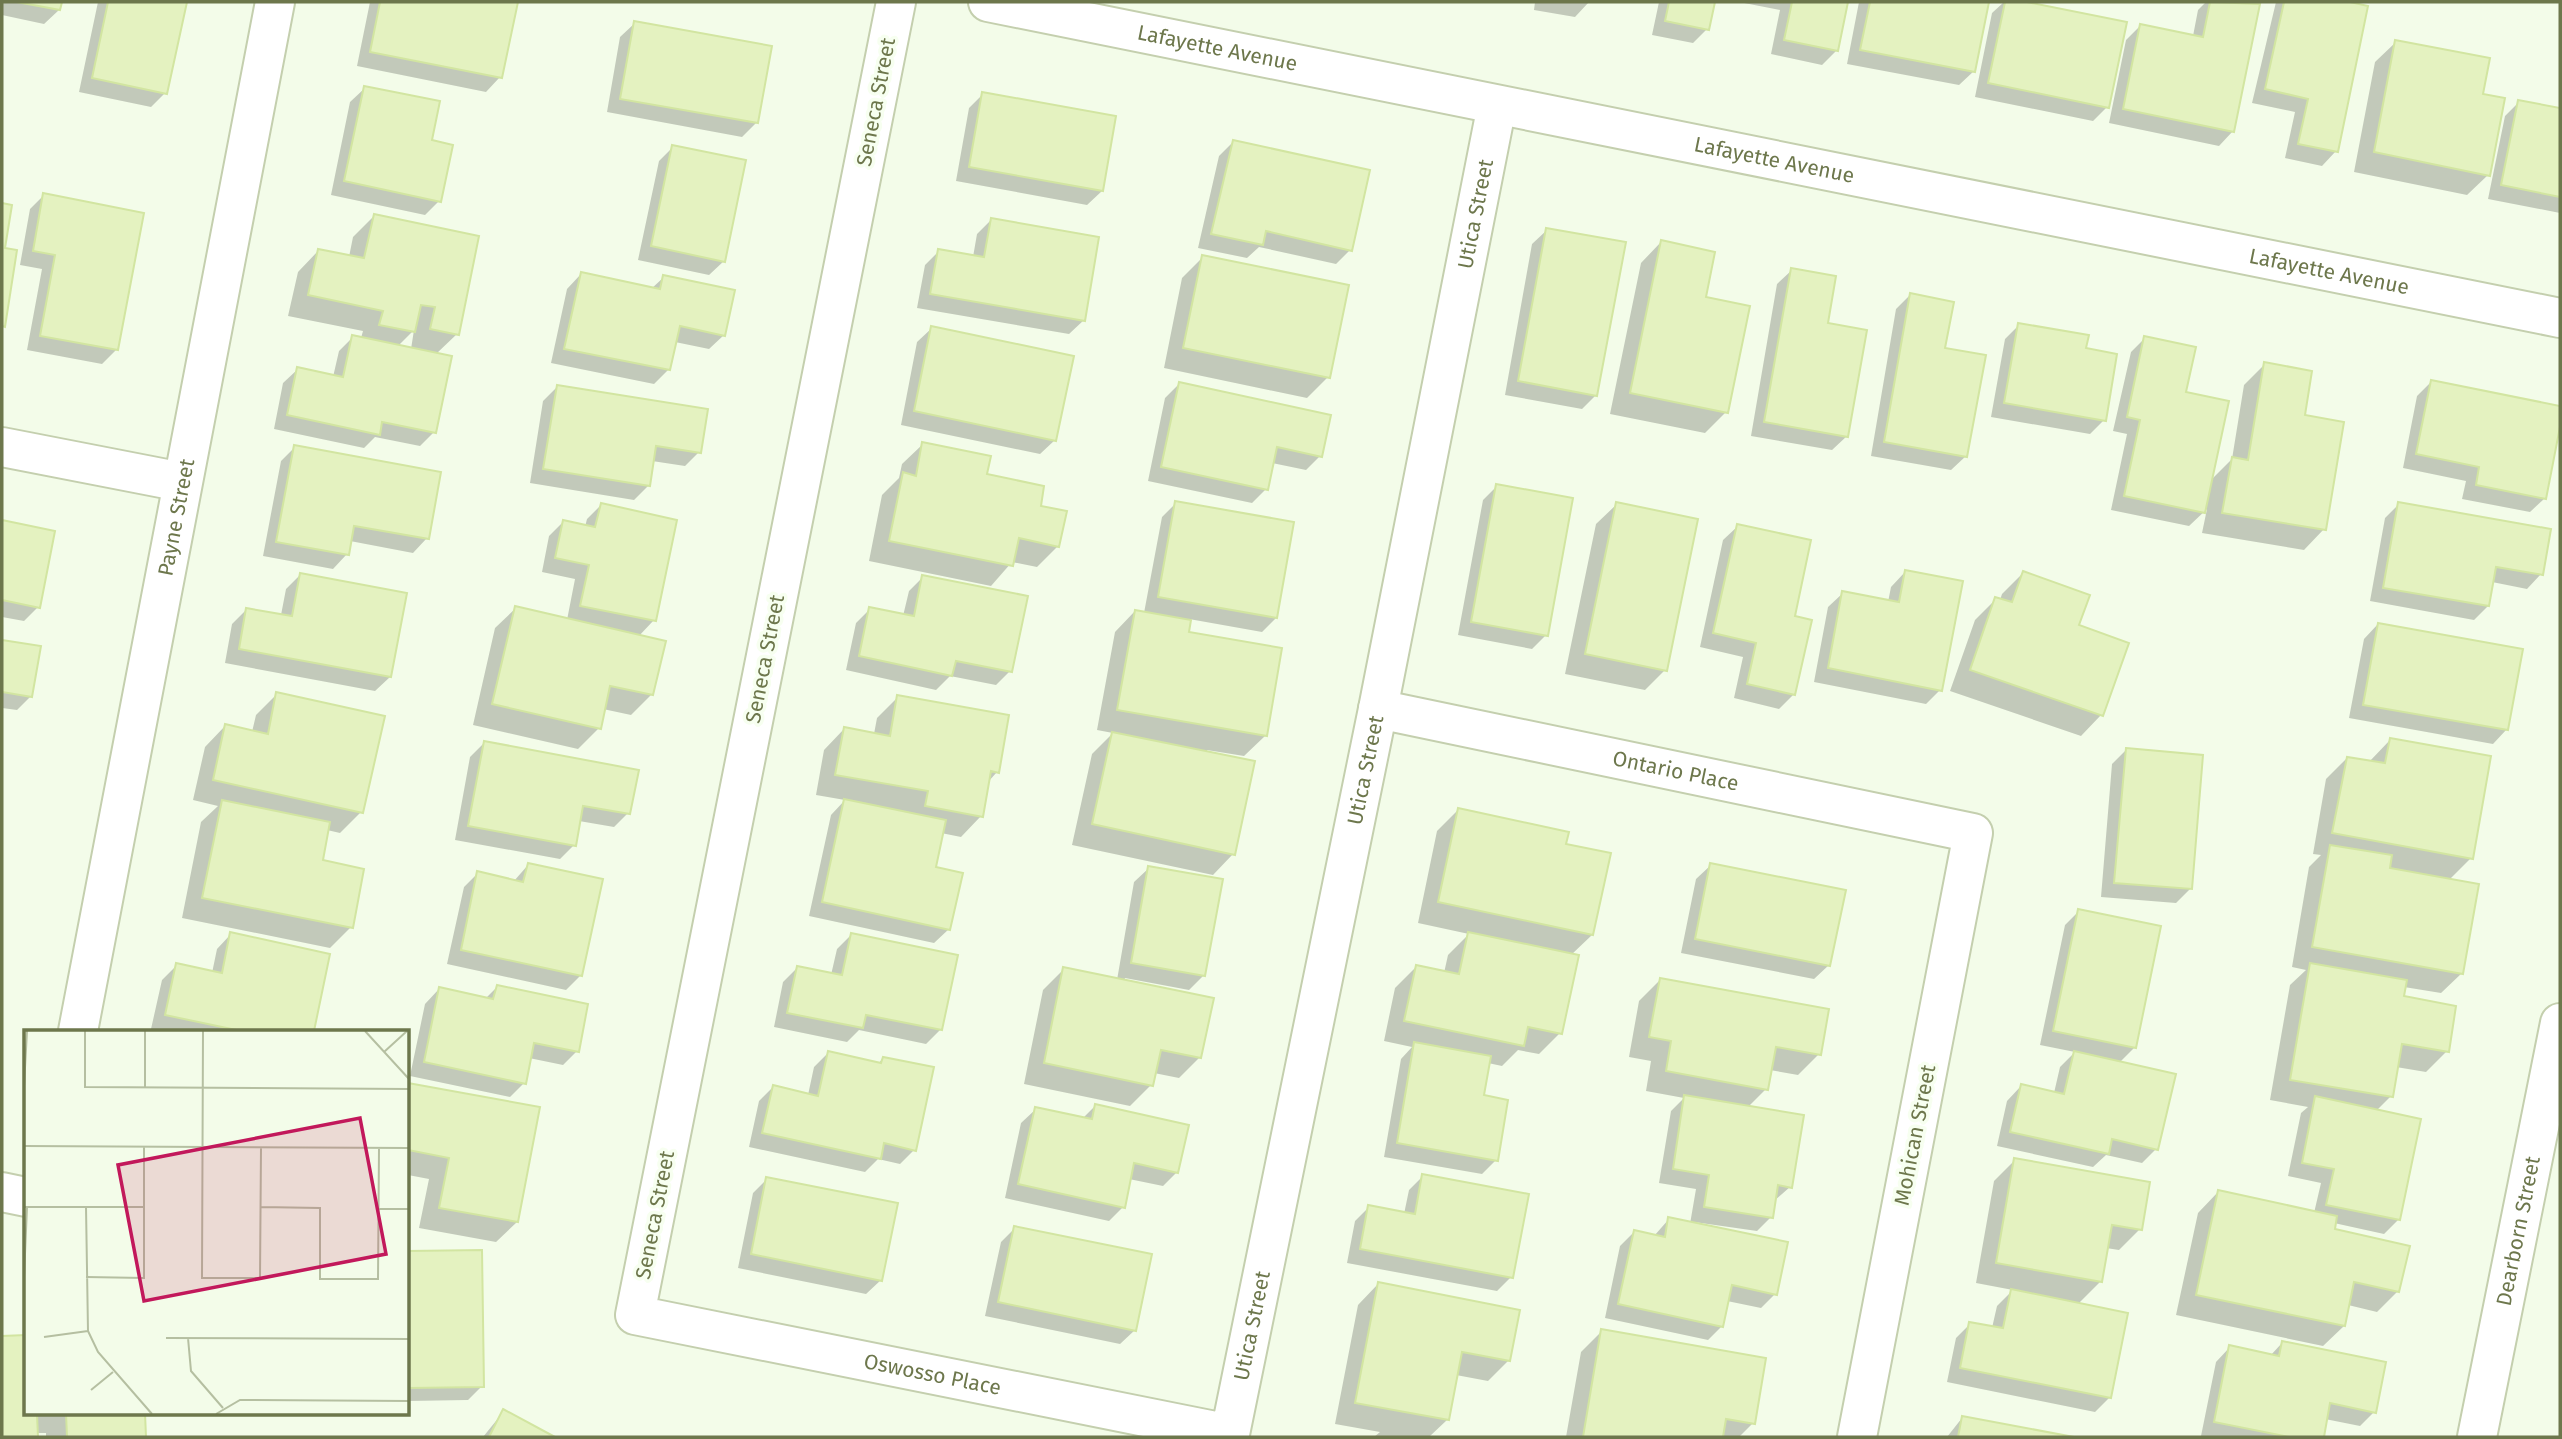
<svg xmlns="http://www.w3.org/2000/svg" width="2562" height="1439" font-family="'Fira Sans',sans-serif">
<rect width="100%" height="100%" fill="#f3fce9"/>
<path fill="#0003" fill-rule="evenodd" d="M2 2H60L59 10 44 24 2 15Z
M98 2H185L165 93 151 107 79 92Z
M370 2H517L500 77 486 92 357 66Z
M1535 2H1589L1575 17 1534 10Z
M1659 2H1713L1707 29 1693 43 1652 35Z
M1739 2H1846L1836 51 1822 65 1771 54 1780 10Z
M1859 2H1987L1974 71 1959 85 1847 64Z
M2004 2H2018L2124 23 2107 107 2093 121 1975 97 1992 13Z
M2206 2H2239L2258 6 2233 131 2219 146 2109 123 2126 40 2140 26 2193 36 2198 10Z
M2276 2H2341L2366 7 2336 151 2322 166 2285 158 2295 112 2252 103Z
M635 23 756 123 742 137 607 112 620 37Z
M2396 42 2481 95 2488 175 2467 195 2354 172 2375 62Z
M365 88 430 142 439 201 425 215 331 195 350 102Z
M983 94 1102 191 1087 205 956 181 969 108Z
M2519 102 2560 110V213L2488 199 2505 116Z
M1233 142 1350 250 1336 264 1259 247 1247 258 1198 248 1219 156Z
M673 147 724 261 709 275 638 260 659 161Z
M44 195 116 350 102 364 27 350 42 269 20 265 30 209Z
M2 205 10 207 3 250 2 328Z
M374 216 457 334 436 354 434 432 420 446 375 437 364 448 274 429 283 383 298 369 333 377 339 351 353 337 361 338 363 331 288 316 298 272 318 251 349 257 353 237ZM414 330 411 349 398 346Z
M992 219 1084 320 1069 334 917 308 925 265 939 251 973 257 977 234Z
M1547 230 1596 395 1582 409 1505 395 1532 244Z
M1661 242 1704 298 1726 412 1705 433 1610 414 1641 263Z
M1203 257 1328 377 1307 398 1164 368 1182 278Z
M1792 270 1847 436 1832 450 1751 436 1777 284Z
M581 274 651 289 664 277 724 335 709 349 675 342 669 369 654 384 551 363 567 289Z
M1910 295 1943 349 1966 456 1951 470 1871 456 1896 309Z
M2019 325 2084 350 2104 420 2090 434 1991 417 2005 339Z
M932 328 1055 440 1040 454 901 425 917 342Z
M2145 338 2184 393 2210 481 2232 459 2244 385 2265 364 2302 416 2324 529 2304 550 2202 533 2207 509 2189 526 2111 510 2127 434 2113 431 2131 352Z
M2431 382 2560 408 2545 498 2530 512 2462 499 2466 481 2403 468 2417 396Z
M1179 384 1320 456 1306 470 1272 463 1266 489 1252 503 1148 481 1165 398Z
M557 387 699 452 685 466 652 461 648 486 634 500 530 483 543 401Z
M923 444 1038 508 1058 546 1037 567 1012 562 991 586 869 561 882 495 899 478 902 464Z
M295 447 427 538 413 553 350 541 347 554 333 569 263 556 281 461Z
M1497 486 1546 635 1532 649 1458 635 1483 500Z
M1176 503 1276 618 1262 632 1189 619 1187 633 1265 736 1244 756 1207 750 1233 854 1213 875 1072 845 1092 754 1113 733 1097 730 1115 632 1135 611 1144 613 1162 517Z
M1617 504 1665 670 1645 690 1565 674 1596 524Z
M2399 504 2541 574 2527 589 2492 582 2488 606 2474 620 2370 601 2385 518Z
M601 505 654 620 638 637 652 694 631 715 603 709 599 728 578 749 473 725 495 628 516 608 567 620 575 579 542 572 549 536 563 522 585 527 587 519Z
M2 521 53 532 38 607 24 621 2 617Z
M1738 526 1793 617V695L1779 709 1734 698 1743 657 1700 647 1723 540Z
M1905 572 1940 690 1926 704 1814 682 1828 607 1843 593 1888 602 1891 587Z
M2023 573 2077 626 2127 644 2101 715 2081 736 1950 691 1975 620 1996 599 2000 600 2002 594Z
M300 575 390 677 375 691 225 663 232 624 247 609 281 615 286 589Z
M923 577 1010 671 996 685 950 676 936 690 846 670 856 623 870 609 903 616 909 591Z
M2378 624 2507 729 2493 744 2349 718 2364 639Z
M2 641 39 648 31 696 17 710 2 708Z
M277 694 361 812 340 833 327 830 321 861 351 927 330 948 182 918 201 822 218 806 193 800 205 747 225 726 252 732 256 715Z
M898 697 997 772 988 782 981 816 961 837 941 833 934 869 949 929 934 943 809 916 831 815 845 800 816 795 824 750 844 729 874 734 877 718Z
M2390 740 2471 858 2449 880 2462 973 2441 993 2404 987 2402 998 2447 1051 2426 1072 2396 1067 2391 1096 2376 1111 2398 1220 2384 1234 2334 1223 2332 1231 2398 1291 2377 1312 2348 1305 2344 1326 2323 1346 2176 1315 2198 1213 2218 1192 2314 1213 2321 1183 2288 1176 2301 1113 2308 1107 2270 1100 2290 985 2306 970 2292 967 2309 867 2321 855 2313 854 2326 779 2347 758 2369 762Z
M485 742 628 813 614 827 579 821 574 845 560 859 455 840 470 757Z
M2126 750 2191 888 2176 903 2101 897 2112 764Z
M1458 810 1564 846 1592 935 1571 955 1560 1033 1539 1054 1518 1050 1502 1066 1488 1063 1482 1096 1496 1160 1482 1174 1384 1157 1401 1059 1412 1047 1384 1041 1395 988 1416 967 1444 973 1448 955 1469 934 1418 923 1437 831Z
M528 865 580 976 566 990 447 964 464 887 478 873 514 881Z
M1711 865 1829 965 1814 979 1681 953 1696 879Z
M1149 868 1203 976 1189 990 1125 978 1124 981 1200 1057 1179 1078 1154 1073 1151 1085 1130 1106 1024 1084 1043 990 1064 969 1117 980 1134 882Z
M2079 911 2135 1047 2119 1063 2156 1149 2142 1163 2106 1155 2093 1167 1997 1146 2007 1101 2021 1086 2054 1093 2060 1067 2075 1052 2040 1045 2065 925Z
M231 934 328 955 312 1031 151 1029 162 980 177 965 212 973 217 949Z
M851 935 941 1029 926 1044 859 1030 847 1042 774 1027 783 982 797 968 831 975 837 949Z
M1660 980 1819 1054 1798 1075 1770 1070 1766 1089 1748 1107 1790 1187 1774 1201 1771 1217 1757 1231 1694 1222V1224L1775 1294 1761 1308 1727 1301 1722 1326 1708 1340 1605 1318 1620 1246 1634 1232 1654 1236 1669 1219 1690 1224 1696 1189 1659 1183 1671 1111 1684 1098 1646 1091 1651 1061 1629 1057 1639 1001Z
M497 987 577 1051 563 1065 529 1058 524 1083 510 1097 410 1076 425 1004 439 989 485 999Z
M828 1053 878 1064 883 1058 914 1150 900 1164 878 1159 865 1172 749 1147 759 1101 773 1087 808 1095 814 1067Z
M408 1085 538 1109 517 1222 496 1242 419 1228 429 1179 408 1175Z
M1095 1106 1177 1172 1163 1186 1129 1179 1123 1207 1109 1221 1005 1198 1021 1123 1036 1109 1082 1119Z
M2015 1160 2140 1229 2119 1250 2106 1248 2101 1281 2077 1305 2110 1397 2095 1412 1947 1382 1956 1338 1970 1324 1992 1328 1997 1306 2013 1290 1976 1283 1994 1181Z
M1423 1176 1511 1277 1497 1291 1347 1263 1355 1221 1369 1207 1404 1214 1409 1190Z
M767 1179 881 1280 866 1294 738 1268 753 1193Z
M1015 1228 1135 1330 1120 1344 985 1316 1001 1242Z
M480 1251 482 1386 468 1400 408 1401V1253Z
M1378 1284 1509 1360 1488 1381 1456 1375 1447 1420 1429 1437H1374L1380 1432 1335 1424 1358 1305Z
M1602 1331 1753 1423 1739 1437H1566L1581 1352Z
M26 1337V1413H143L145 1437H46V1433H36V1437H2V1338Z
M2282 1343 2374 1412 2360 1426 2325 1419 2322 1437 2201 1436 2216 1362 2230 1347 2270 1356Z
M504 1411 551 1437H483Z
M1962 1418 2064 1437H1947Z"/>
<path fill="#e4f2c0" stroke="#d2e5a1" stroke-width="2" d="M17 2H62L60 10Z
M108 2H187L167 94 92 78Z
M380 2H518L502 78 370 52Z
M1669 2H1715L1709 30 1665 21Z
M1792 2H1848L1838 51 1784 40Z
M1870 2H1989L1975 72 1860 50Z
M2005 2H2027L2127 22 2109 108 1988 83Z
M2210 2 2260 4 2234 132 2123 109 2140 24 2203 37Z
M2284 2H2350L2368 6 2338 152 2298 144 2308 99 2265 89Z
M634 21 772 46 758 123 620 99Z
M2395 40 2490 58 2483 94 2505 98 2490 176 2374 152Z
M364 86 440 101 432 140 453 145 441 202 344 181Z
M982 92 1116 116 1103 191 969 167Z
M2518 100 2560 108V197L2501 185Z
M1233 140 1370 170 1352 251 1266 231 1263 245 1211 234Z
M672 145 746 160 725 262 651 246Z
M43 193 144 213 118 350 40 336 55 255 33 251Z
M2 203 12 205 5 248 17 250 5 327 2 326Z
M374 214 479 236 459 335 430 329 435 307 421 305 415 332 379 325 383 311 308 295 318 249 364 258Z
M991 218 1099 237 1085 321 930 294 938 249 984 257Z
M1546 228 1626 242 1597 396 1518 381Z
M1661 240 1715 252 1706 297 1750 306 1728 413 1630 393Z
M1202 255 1349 285 1330 378 1183 348Z
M1791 268 1836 276 1828 323 1867 330 1848 437 1764 422Z
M581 272 660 289 663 275 735 290 725 336 680 326 670 370 564 349Z
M1910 293 1954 302 1945 348 1986 355 1967 457 1884 442Z
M2018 323 2089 335 2086 348 2117 354 2106 421 2004 403Z
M931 326 1074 356 1056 441 914 411Z
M352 335 452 356 436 433 382 422 380 435 287 415 297 367 343 377Z
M2144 336 2196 347 2186 392 2229 401 2205 513 2124 496 2140 420 2127 417Z
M2264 362 2312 371 2305 415 2344 422 2326 530 2222 513 2232 457 2248 460Z
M2431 380 2560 406V427L2546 499 2476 485 2479 467 2416 454Z
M1179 382 1331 415 1322 457 1277 447 1268 490 1161 467Z
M557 385 708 409 701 453 656 446 650 486 543 469Z
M922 442 991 456 987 474 1044 486 1041 506 1067 511 1059 547 1019 538 1013 566 889 541 903 472 916 476Z
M294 445 441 472 429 539 354 526 349 555 276 542Z
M1496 484 1573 498 1548 636 1471 622Z
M1175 501 1294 522 1277 618 1158 597Z
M1616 502 1698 519 1667 671 1585 654Z
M2398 502 2551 529 2543 575 2496 567 2489 606 2383 588Z
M601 503 677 520 656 621 580 606 589 565 555 558 563 520 595 527Z
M2 520 55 531 40 608 2 600Z
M1737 524 1811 540 1795 616 1812 620 1795 695 1747 684 1756 643 1713 633Z
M1905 570 1963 581 1942 691 1828 668 1842 591 1899 602Z
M2023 571 2090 595 2079 625 2129 643 2103 716 1970 670 1995 597 2012 602Z
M300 573 407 593 391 677 239 649 246 608 292 616Z
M922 575 1028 596 1012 672 956 661 952 676 859 656 869 607 914 616Z
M515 606 666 641 653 695 610 686 601 729 492 704Z
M1135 610 1191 620 1189 632 1282 648 1267 736 1117 710Z
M2378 623 2523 649 2508 730 2363 705Z
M2 640 41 646 32 697 2 692Z
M276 692 385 716 363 813 213 780 225 724 268 734Z
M897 695 1009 715 999 773 991 771 983 817 925 806 928 791 835 775 844 727 890 736Z
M1112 732 1255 761 1235 855 1092 824Z
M2390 738 2491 756 2473 859 2332 833 2347 757 2385 763Z
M484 741 639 770 630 814 583 806 576 846 468 826Z
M2126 748 2203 755 2192 889 2114 883Z
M844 799 946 820 936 867 963 873 950 930 822 902Z
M222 800 330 822 323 860 364 869 353 928 202 898Z
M1458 808 1569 832 1566 844 1611 853 1593 935 1438 902Z
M2330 845 2392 855 2390 868 2479 884 2463 974 2312 947Z
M528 863 603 879 582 976 461 950 477 871 523 882Z
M1710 863 1846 890 1830 966 1695 939Z
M1148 866 1223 879 1205 976 1131 963Z
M2078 909 2161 926 2136 1048 2053 1031Z
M230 932 330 954 314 1031H241L165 1015 176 963 222 973Z
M1468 932 1579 955 1562 1034 1528 1027 1524 1046 1404 1021 1416 965 1459 974Z
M851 933 958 955 942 1030 866 1015 863 1028 787 1013 797 966 842 975Z
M2310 963 2407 980 2404 996 2456 1006 2449 1052 2402 1044 2393 1097 2290 1080Z
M1063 967 1214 998 1201 1058 1161 1050 1153 1086 1044 1063Z
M1660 978 1829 1009 1821 1055 1776 1047 1768 1090 1666 1071 1671 1041 1649 1037Z
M497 985 588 1004 579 1052 534 1043 526 1084 424 1062 439 987 493 999Z
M1414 1042 1491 1056 1484 1095 1508 1100 1498 1161 1397 1143Z
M828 1051 881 1063 883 1057 934 1067 916 1151 884 1143 881 1159 762 1133 773 1085 818 1096Z
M2074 1051 2176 1074 2158 1150 2112 1139 2109 1154 2010 1132 2021 1084 2064 1094Z
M408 1083 540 1107 518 1222 439 1208 449 1158 408 1150Z
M1684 1095 1804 1115 1792 1188 1778 1185 1773 1218 1704 1207 1709 1175 1673 1169Z
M2315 1096 2421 1119 2400 1220 2326 1205 2334 1169 2302 1163Z
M1095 1104 1189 1125 1178 1173 1134 1163 1125 1208 1018 1184 1035 1107 1092 1119Z
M2014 1158 2150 1182 2142 1230 2112 1225 2102 1282 1996 1263Z
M1422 1174 1529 1194 1513 1278 1360 1249 1368 1205 1415 1214Z
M766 1177 898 1203 882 1281 751 1254Z
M2218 1190 2337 1216 2335 1229 2410 1246 2399 1292 2354 1282 2345 1326 2196 1295Z
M1668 1217 1788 1242 1777 1295 1732 1285 1723 1327 1618 1304 1634 1230 1665 1237Z
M1014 1226 1152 1254 1136 1331 998 1302Z
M482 1250 484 1387 408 1388V1251Z
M1378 1282 1520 1310 1510 1361 1462 1352 1449 1420 1355 1403Z
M2011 1289 2128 1313 2111 1398 1960 1368 1969 1322 2003 1328Z
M1601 1329 1766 1358 1755 1424 1726 1419 1723 1437H1583Z
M26 1335V1413H66L37 1414 38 1437H2V1336Z
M2282 1341 2386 1362 2376 1413 2330 1403 2324 1437H2289L2214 1422 2229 1345 2279 1356Z
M503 1409 555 1437H489Z
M66 1413H145L146 1437H67Z
M1962 1416 2074 1437H1958Z"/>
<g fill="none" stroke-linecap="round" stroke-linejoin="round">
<g stroke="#c4cfae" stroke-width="42">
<g id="minor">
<path id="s1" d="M896 2 635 1315 1230 1434 1378 709 1497 105"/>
<path id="s2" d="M988 2 2560 318"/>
<path d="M2 447 182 482"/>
<path id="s3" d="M1378 709 1973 833 1857 1437"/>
<path id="s4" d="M78 1031 275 2"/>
<path d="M2 1192 26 1197"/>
<path id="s5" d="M2477 1437 2560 1023"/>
</g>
</g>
<use href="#minor" stroke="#fff" stroke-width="38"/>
</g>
<g text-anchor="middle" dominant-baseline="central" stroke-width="7" stroke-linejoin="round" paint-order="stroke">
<g font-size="21" fill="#6d774c" stroke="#f7fff0">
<text stroke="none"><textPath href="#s2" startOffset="234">Lafayette Avenue</textPath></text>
<text transform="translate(876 102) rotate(-79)">Seneca Street</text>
<text stroke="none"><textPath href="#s2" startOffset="802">Lafayette Avenue</textPath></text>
<text stroke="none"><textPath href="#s1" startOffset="3190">Utica Street</textPath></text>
<text stroke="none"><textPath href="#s2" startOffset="1368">Lafayette Avenue</textPath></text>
<text stroke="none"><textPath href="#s4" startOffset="523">Payne Street</textPath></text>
<text transform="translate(765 659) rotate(-79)">Seneca Street</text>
<text stroke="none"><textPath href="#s1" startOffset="2623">Utica Street</textPath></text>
<text stroke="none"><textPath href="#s3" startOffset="304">Ontario Place</textPath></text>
<text transform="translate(1915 1135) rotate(-79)">Mohican Street</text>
<text transform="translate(655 1215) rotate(-79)">Seneca Street</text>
<text stroke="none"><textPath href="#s5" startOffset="210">Dearborn Street</textPath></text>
<text stroke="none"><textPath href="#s1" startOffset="2056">Utica Street</textPath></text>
<text stroke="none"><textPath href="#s1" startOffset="1642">Oswosso Place</textPath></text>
</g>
</g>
<g transform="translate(24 1030)">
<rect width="385" height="385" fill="#f3fce9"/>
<path fill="none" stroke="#b5bfa1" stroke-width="2" d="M61 1V57L385 59M121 1V57M179 1 178 248H236L237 117M341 1 385 49M360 22 383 1M0 56 3 1M0 116 385 118M0 177H120M62 177 64 301 74 322 128 384M237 177 296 178V249H354L355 118M355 179H385M0 247 3 177M62 247 120 248V117M20 307 64 301M142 308 385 309M164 308 167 341 199 378M67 360 89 342M192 384 216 370 385 371"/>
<path fill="#c2185b" fill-opacity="0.15" stroke="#c2185b" stroke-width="3.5" d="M336 88 362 224 120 271 94 135Z"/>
<rect width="385" height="385" fill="none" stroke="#6d774c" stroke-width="3.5"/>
</g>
<rect width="2562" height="1439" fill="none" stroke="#6d774c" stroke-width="7"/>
</svg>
